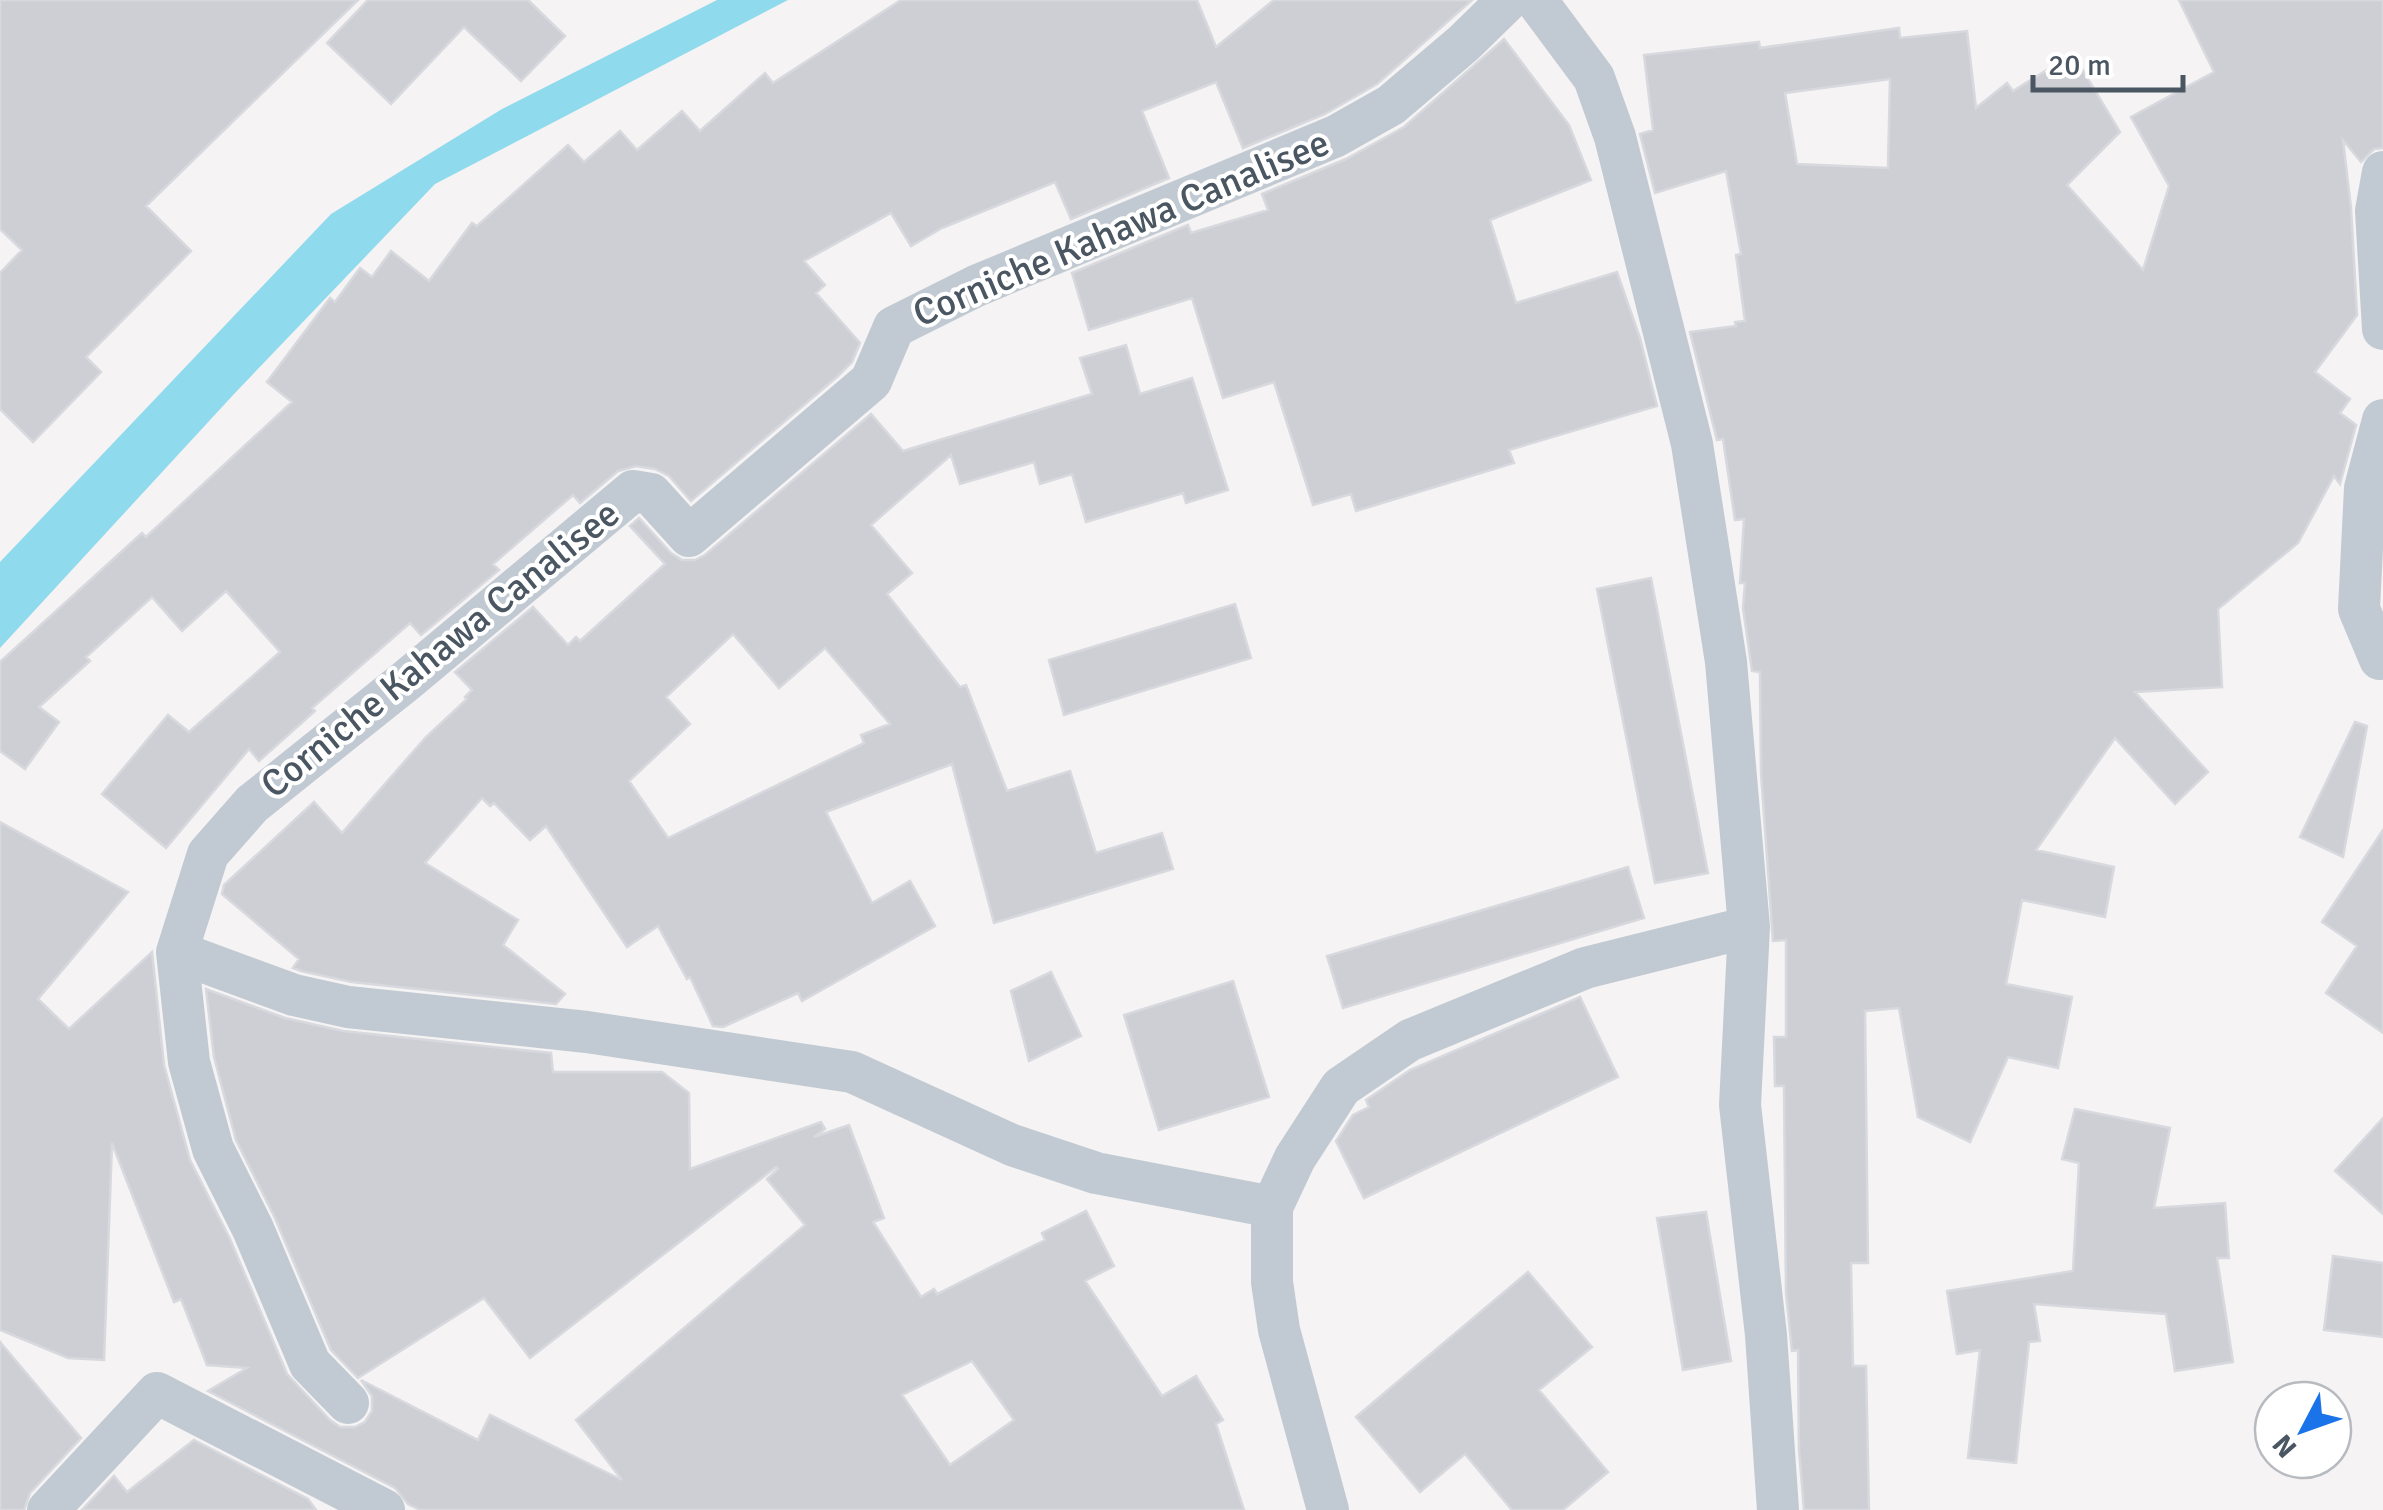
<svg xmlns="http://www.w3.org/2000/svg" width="2383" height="1510" font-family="Signika,sans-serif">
<rect width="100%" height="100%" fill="#f5f3f3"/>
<path fill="#90daee" d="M717 0H788L435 184 234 394 0 648V562L331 214 502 109Z"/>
<path fill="#cdcfd5" stroke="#d7d9de" stroke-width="2.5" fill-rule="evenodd" d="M0 0H358L146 206 191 251 86 357 101 372 33 442 0 409V273L22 250 0 229Z
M368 0H528L565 36 521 81 464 27 391 104 327 43Z
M901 0H1197L1216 47 1274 0H1472L1377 84 1325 114 1243 148 1216 82 1142 111 1169 178 1071 219 1055 182 942 228 911 246 891 213 804 261 825 285 816 293 860 343 852 362 838 376 691 501 669 476 655 469 636 466 618 471 580 503 573 495 493 564 499 570 421 635 410 623 312 708 315 711 259 761 249 749 166 848 102 794 168 715 189 732 280 652 226 591 182 631 152 597 86 657 90 661 39 707 59 722 25 769 0 751V662L142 533 146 537 292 402 267 382 330 298 335 302 360 268 372 277 391 251 429 281 472 223 477 226 568 145 584 162 620 131 637 150 682 111 700 131 765 73 773 83Z
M2179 0H2383V148L2374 149 2361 162 2343 140 2351 208 2357 315 2315 372 2350 399 2340 413 2356 425 2340 484 2334 476 2298 543 2218 609 2222 687 2135 692 2208 772 2175 804 2115 738 2036 850 2114 867 2105 917 2022 900 2006 984 2072 997 2058 1068 2008 1057 1970 1142 1918 1117 1899 1008 1865 1011 1868 1263H1851L1853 1366H1866L1869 1510H1804L1799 1450 1798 1350 1792 1351 1786 1293 1784 1086H1775L1774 1037H1786V940L1773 941 1761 773 1760 672 1752 671 1743 608 1745 583H1740L1744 519 1735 520 1723 439 1717 440 1690 332 1736 326 1735 322 1745 321 1736 255 1741 254 1726 171 1655 193 1640 134 1653 130 1644 55 1759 42 1760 48 1899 28 1900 38 1967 31 1976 108 2007 83 2013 91 2073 54 2120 132 2067 185 2143 270 2169 186 2131 117 2214 72ZM1890 79 1888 168 1797 164 1785 93Z
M1504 39 1569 125 1591 180 1490 220 1516 303 1617 272 1640 338 1657 406 1509 450 1514 463 1356 511 1351 494 1313 505 1274 382 1223 398 1192 298 1089 330 1072 273 1188 225 1191 233 1268 210 1262 194 1346 159 1404 127Z
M1126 345 1140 394 1192 378 1228 490 1186 503 1183 493 1086 522 1072 474 1040 484 1034 462 960 484 951 455 871 525 912 573 887 594 960 687 966 685 1007 791 1070 771 1096 853 1162 833 1173 869 994 923 952 764 826 812 872 903 910 881 935 926 802 1001 798 993 723 1027 713 1026 690 977 687 979 658 926 627 947 546 826 530 840 494 803 490 806 482 798 425 863 518 920 503 945 565 994 556 1004 352 982 301 971 293 968 299 959 222 894 224 885 314 802 342 833 426 737 467 699 465 697 472 690 455 672 533 607 568 645 576 637 580 641 665 564 630 526 639 518 671 553 682 560H695L705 555 871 414 903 451 1092 394 1080 358ZM733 634 779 688 825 648 890 724 861 735 864 743 668 838 629 781 690 724 666 697Z
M1651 578 1708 873 1655 883 1597 589Z
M1235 604 1251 658 1064 715 1049 660Z
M2355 722 2367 726 2343 857 2300 837Z
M0 822 128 892 38 999 69 1029 152 952 164 1065 190 1160 230 1239 287 1374 330 1420 340 1427H355L365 1422 372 1411V1396L361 1380 478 1440 490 1415 622 1480 576 1420 805 1225 767 1179 778 1169 776 1167 530 1358 484 1298 358 1378 331 1350 275 1218 236 1140 214 1057 206 989 285 1018 343 1031 551 1053 553 1072H662L689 1093 690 1169 821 1122 825 1129 814 1137 849 1125 884 1218 873 1222 921 1297 934 1289 937 1294 1045 1240 1042 1233 1086 1211 1114 1266 1085 1281 1162 1396 1196 1376 1223 1420 1216 1424 1244 1510H420L408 1504 395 1488 208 1391 247 1368 207 1365 181 1299 174 1302 112 1143 104 1360 68 1358 0 1330ZM972 1361 1014 1420 950 1465 902 1395Z
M2383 830V1033L2326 993 2357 946 2322 922Z
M1628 867 1644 918 1343 1008 1327 956Z
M1051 972 1081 1036 1029 1061 1011 991Z
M1233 981 1269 1097 1159 1130 1124 1015Z
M1580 997 1618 1077 1364 1198 1336 1141 1353 1115 1369 1107 1366 1100 1410 1070Z
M2075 1109 2170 1128 2154 1208 2225 1203 2229 1258H2217L2233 1362 2175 1371 2166 1314 2034 1304 2040 1341 2029 1342 2016 1463 1968 1458 1980 1350 1957 1354 1947 1291 2073 1271 2079 1163 2062 1159Z
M2383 1118V1214L2335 1171Z
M1706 1212 1731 1361 1683 1370 1657 1218Z
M2333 1256 2383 1263V1337L2324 1330Z
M1528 1272 1592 1347 1539 1390 1608 1472 1563 1510H1512L1465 1454 1420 1492 1356 1417Z
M0 1342 81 1438 30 1493 24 1510H0Z
M194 1440 308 1499 316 1510H82L114 1476 127 1492Z"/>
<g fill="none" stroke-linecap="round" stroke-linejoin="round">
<path stroke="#c1cad2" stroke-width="42" d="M1536 0 1594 78 1615 137 1692 444 1726 662 1749 927 1740 1105 1766 1335 1778 1510
M2383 172 2376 211 2383 329
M2380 659 2359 609 2365 488 2383 420
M177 952 294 995 348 1007 587 1032 852 1072 1012 1145 1096 1173 1272 1207
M348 1403 310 1364 253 1229 213 1149 189 1062 177 952 208 854 252 804 407 680 633 491 651 494 689 536 871 381 894 327 976 286 1336 136 1391 105 1464 43 1508 0
M48 1510 157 1393 384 1510
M1328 1510 1279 1330 1272 1282V1207L1295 1158 1341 1087 1410 1040 1585 968 1749 927"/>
</g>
<g text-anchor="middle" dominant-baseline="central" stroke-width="8" stroke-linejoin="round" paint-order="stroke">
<g font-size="38" fill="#4a5661" stroke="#fff">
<text transform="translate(1121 228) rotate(-23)">Corniche Kahawa Canalisee</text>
<text transform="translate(440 649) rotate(-39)">Corniche Kahawa Canalisee</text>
</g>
</g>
<g transform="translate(2303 1430) rotate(229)"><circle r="48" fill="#ffffff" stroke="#b7bbc0" stroke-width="2.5"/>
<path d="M0-8L18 38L0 25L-18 38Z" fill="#1a73e8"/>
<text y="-15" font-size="28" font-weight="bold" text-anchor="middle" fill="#4a5661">N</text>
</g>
<path d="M2033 75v15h150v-15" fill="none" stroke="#4a5661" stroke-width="5"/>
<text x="2048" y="75" font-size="30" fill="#4a5661" stroke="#ffffff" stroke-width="8" paint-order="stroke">20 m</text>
</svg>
